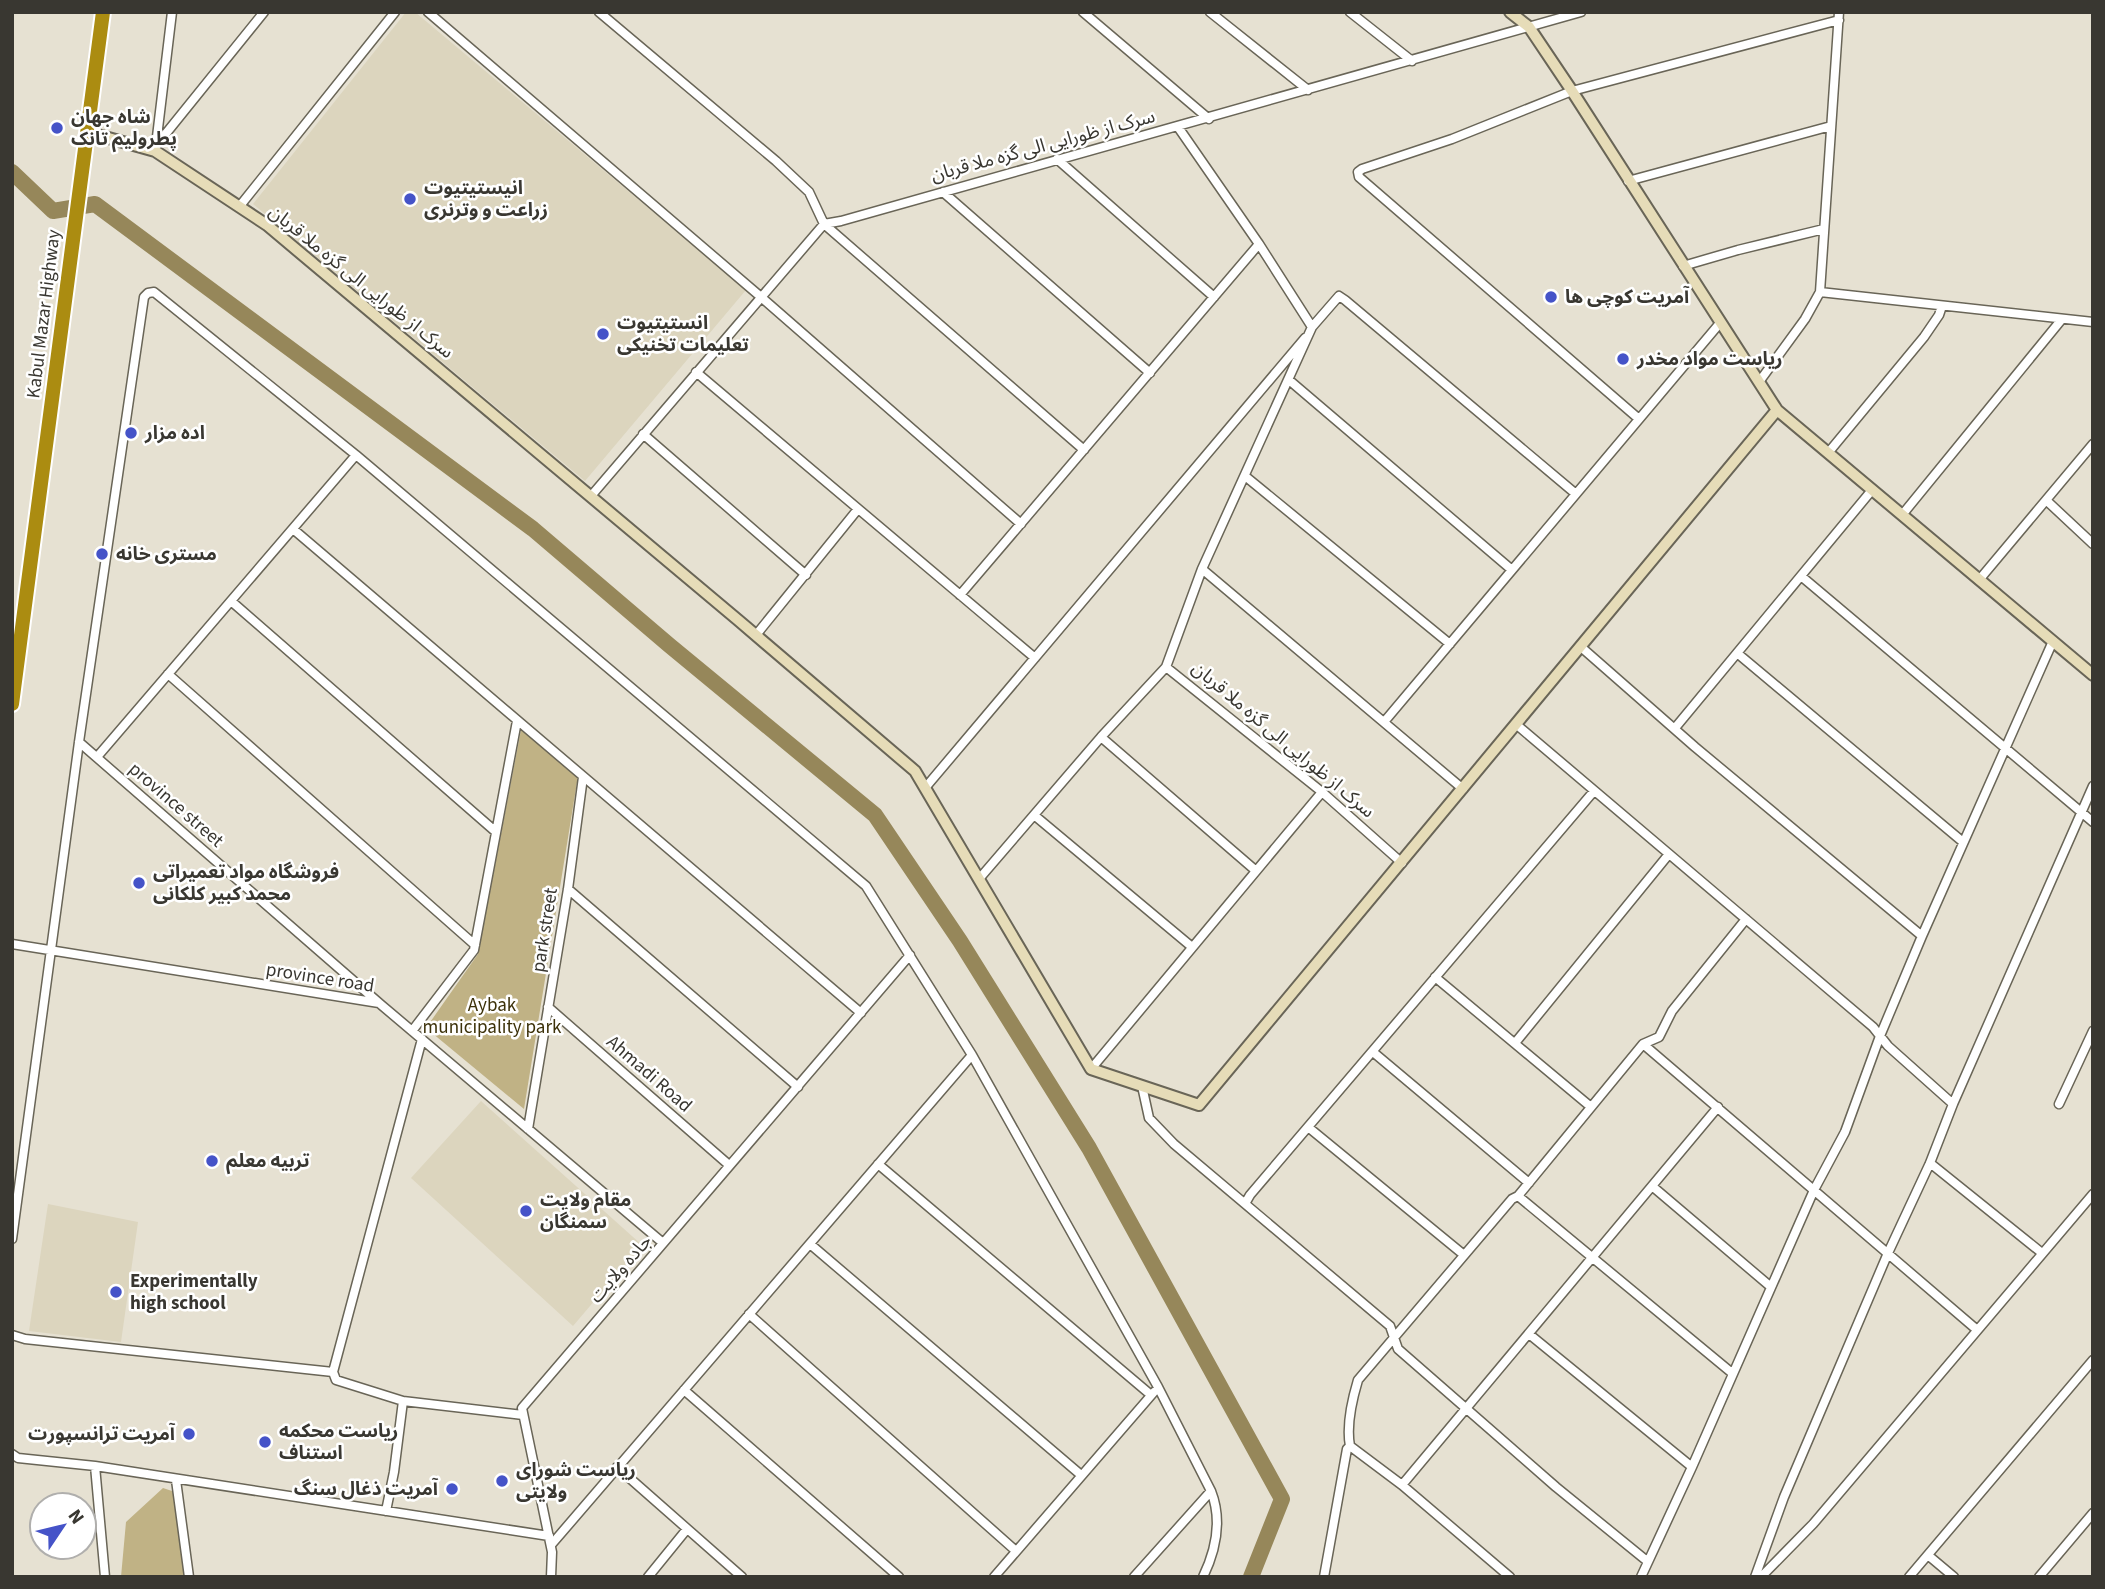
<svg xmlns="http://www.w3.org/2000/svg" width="2105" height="1589" font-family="'Source Sans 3','Noto Sans Arabic',sans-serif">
<rect width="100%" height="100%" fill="#e6e1d2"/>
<path fill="#dcd5be" d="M406 12H415L746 290 585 481 253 204Z
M481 1101 642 1245 573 1326 411 1178Z
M48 1204 138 1222 121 1342 29 1331Z"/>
<path fill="#c0b285" d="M521 730 578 776 524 1109 426 1028 478 954Z
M163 1488 175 1492 189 1577H121L126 1522Z"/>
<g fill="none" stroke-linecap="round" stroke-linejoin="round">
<path stroke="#96875a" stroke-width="16" d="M12 172 53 211 95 204 533 529 669 645 875 815 960 941 1089 1148 1282 1499 1251 1577"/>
<g stroke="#696557" stroke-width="11">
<path id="street" d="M428 12 761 297 1021 524
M599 12 776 161 809 192 824 224 1084 450
M1083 12 1209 119
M1210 12 1308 90
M1350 12 1412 61
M1178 127 1259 244 1312 327 1202 569 1166 667 1322 792 1402 863
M156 145 172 12
M155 147 264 12
M1057 159 1214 297
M1628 181 1831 126
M943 192 1150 373
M239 207 395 12
M1683 266 1738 250 1824 229
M1820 292 2093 322
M1312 327 1339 296 1345 300 1576 494
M696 372 1035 658
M1289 380 1512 570
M1759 382 1805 319 1820 292 1839 12
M1639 419 1359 177 1358 172 1362 169 1452 139 1572 91 1839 20
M643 434 806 575
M1828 453 1924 337 1939 315 1942 306
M1245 476 1450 644
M591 496 824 224 841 221 1581 12
M2047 501 2093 544
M1902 515 2062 319
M293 529 861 1013
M1202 569 1463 789
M1801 576 2093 822
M1979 580 2093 444
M960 595 1259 244
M231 601 496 832
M756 635 858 509
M1581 647 1695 747 1922 936
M1737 653 1963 842
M168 674 475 945
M1384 722 1720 323
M1517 725 1873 1027 1888 1046 1953 1104
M1675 728 1872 490
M1101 737 1255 870
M79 742 379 1003
M97 757 356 455
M925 788 1305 338
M1034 815 1192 947
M979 879 1101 737 1166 667
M568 889 798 1087
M12 944 379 1003 663 1243
M1435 977 1591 1107
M548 1007 729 1165
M412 1031 474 950 517 721
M1515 1043 1669 854
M1643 1044 1976 1329
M1373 1052 1529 1183
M1091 1069 1322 792
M1142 1086 1149 1118 1174 1144 1390 1326 1398 1349 1556 1487 1647 1561
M2059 1104 2093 1031
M1308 1127 1464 1255
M528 1129 568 889 583 777
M1930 1163 2042 1253
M878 1164 1151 1395
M1652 1186 1771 1287
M1518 1196 1732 1373
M1246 1202 1250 1195 1594 791
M12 1239 79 742 144 297 148 293 154 292 356 455 866 886 972 1055 1158 1387 1211 1491 1134 1577
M810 1244 1081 1475
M749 1314 1016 1551
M1529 1334 1692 1467
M12 1335 25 1339 333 1372 422 1039
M333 1372 336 1380 403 1401 523 1415
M684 1390 899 1577
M12 1454 18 1458 95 1466 549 1536
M95 1466 105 1577
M617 1467 742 1577
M176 1480 189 1577
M1402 1485 1718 1107
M386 1511 394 1472 403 1401
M551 1545 972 1055
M1929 1556 1954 1577
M551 1577 552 1552 522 1408 910 955
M648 1577 687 1529
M994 1577 1154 1392
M1203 1577C1216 1550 1222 1519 1211 1491
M1324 1577 1347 1449 1350 1446
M1510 1577 1402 1485 1350 1446C1346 1425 1352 1400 1358 1380L1512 1199 1518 1196 1643 1044 1659 1037 1672 1011 1746 919
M1641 1577 1692 1467 1814 1190 1845 1132 1880 1036 1922 936 2053 641
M1755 1577 1784 1497 1888 1253 1930 1163 1953 1104 2093 786
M1761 1577 1813 1524 2093 1194
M1909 1577 2093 1360
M2039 1577 2093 1513"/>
</g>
<g stroke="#696557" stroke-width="14">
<path id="secondary" d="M1510 12 1529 27 1572 91 1777 410 2093 675
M87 132 155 151 267 225 738 620 915 771 1091 1069 1199 1105 1777 410"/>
</g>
<g stroke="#fff" stroke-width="18">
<path id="highway" d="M12 704 103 12"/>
</g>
<use href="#street" stroke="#fff" stroke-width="8"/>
<use href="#secondary" stroke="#e6dcb8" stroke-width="10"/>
<use href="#highway" stroke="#ab8c11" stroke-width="14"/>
</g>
<g fill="#4553c8" stroke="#fff" stroke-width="2.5">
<circle cx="57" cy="128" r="7"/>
<circle cx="410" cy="199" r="7"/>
<circle cx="1551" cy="297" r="7"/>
<circle cx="603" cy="334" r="7"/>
<circle cx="1623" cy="359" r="7"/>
<circle cx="131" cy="433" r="7"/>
<circle cx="102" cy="554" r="7"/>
<circle cx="139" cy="883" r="7"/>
<circle cx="212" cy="1161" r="7"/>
<circle cx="526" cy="1211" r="7"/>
<circle cx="116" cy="1292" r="7"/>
<circle cx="189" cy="1434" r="7"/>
<circle cx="265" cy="1442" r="7"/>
<circle cx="502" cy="1481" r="7"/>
<circle cx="452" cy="1489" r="7"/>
</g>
<g text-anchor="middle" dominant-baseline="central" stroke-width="5" stroke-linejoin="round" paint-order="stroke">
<g font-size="19" font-weight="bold" fill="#393731" stroke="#fff" text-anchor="start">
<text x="71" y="117">شاه جهان<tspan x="71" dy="22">پطرولیم تانک</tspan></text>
<text x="424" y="188">انیستیتیوت<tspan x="424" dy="22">زراعت و وترنری</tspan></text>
<text x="1565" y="297">آمریت کوچی ها</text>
<text x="617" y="323">انستیتیوت<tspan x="617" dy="22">تعلیمات تخنیکی</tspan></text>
<text x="1637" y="359">ریاست مواد مخدر</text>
<text x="145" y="433">اده مزار</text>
<text x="116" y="554">مستری خانه</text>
<text x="153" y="872">فروشگاه مواد تعمیراتی<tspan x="153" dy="22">محمد کبیر کلکانی</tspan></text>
<text x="226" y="1161">تربیه معلم</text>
<text x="540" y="1200">مقام ولایت<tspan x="540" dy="22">سمنگان</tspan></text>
<text x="130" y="1281">Experimentally<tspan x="130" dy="22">high school</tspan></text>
<text x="279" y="1431">ریاست محکمه<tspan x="279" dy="22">استناف</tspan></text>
<text x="175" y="1434" text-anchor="end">آمریت ترانسپورت</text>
<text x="516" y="1470">ریاست شورای<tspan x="516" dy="22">ولایتی</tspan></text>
<text x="438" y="1489" text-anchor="end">آمریت ذغال سنگ</text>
</g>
<g font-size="19" fill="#393731" stroke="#fff">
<text transform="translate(1043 146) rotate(-15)">سرک از ظورایی الی گزه ملا قربان</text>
<text transform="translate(361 282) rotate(39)">سرک از ظورایی الی گزه ملا قربان</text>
<text transform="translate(44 314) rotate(-83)">Kabul Mazar Highway</text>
<text transform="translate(1283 740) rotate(40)">سرک از ظورایی الی گزه ملا قربان</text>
<text transform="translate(176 805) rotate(41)">province street</text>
<text transform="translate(545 930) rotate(-81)">park street</text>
<text transform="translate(320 978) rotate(9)">province road</text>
<text transform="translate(649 1074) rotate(41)">Ahmadi Road</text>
<text transform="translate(621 1269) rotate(-49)">جاده ولایت</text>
</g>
<g font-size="19" fill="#3c3109" stroke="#fff">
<text x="492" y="1005">Aybak<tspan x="492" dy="22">municipality park</tspan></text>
</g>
</g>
<rect width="2105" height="1589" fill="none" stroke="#393731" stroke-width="28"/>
<g transform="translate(63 1526) rotate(55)"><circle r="33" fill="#ffffff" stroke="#b0afad" stroke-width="2"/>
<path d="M0-5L12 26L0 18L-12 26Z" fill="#4553c8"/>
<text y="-10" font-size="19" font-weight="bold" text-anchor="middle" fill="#393731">N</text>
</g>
</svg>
